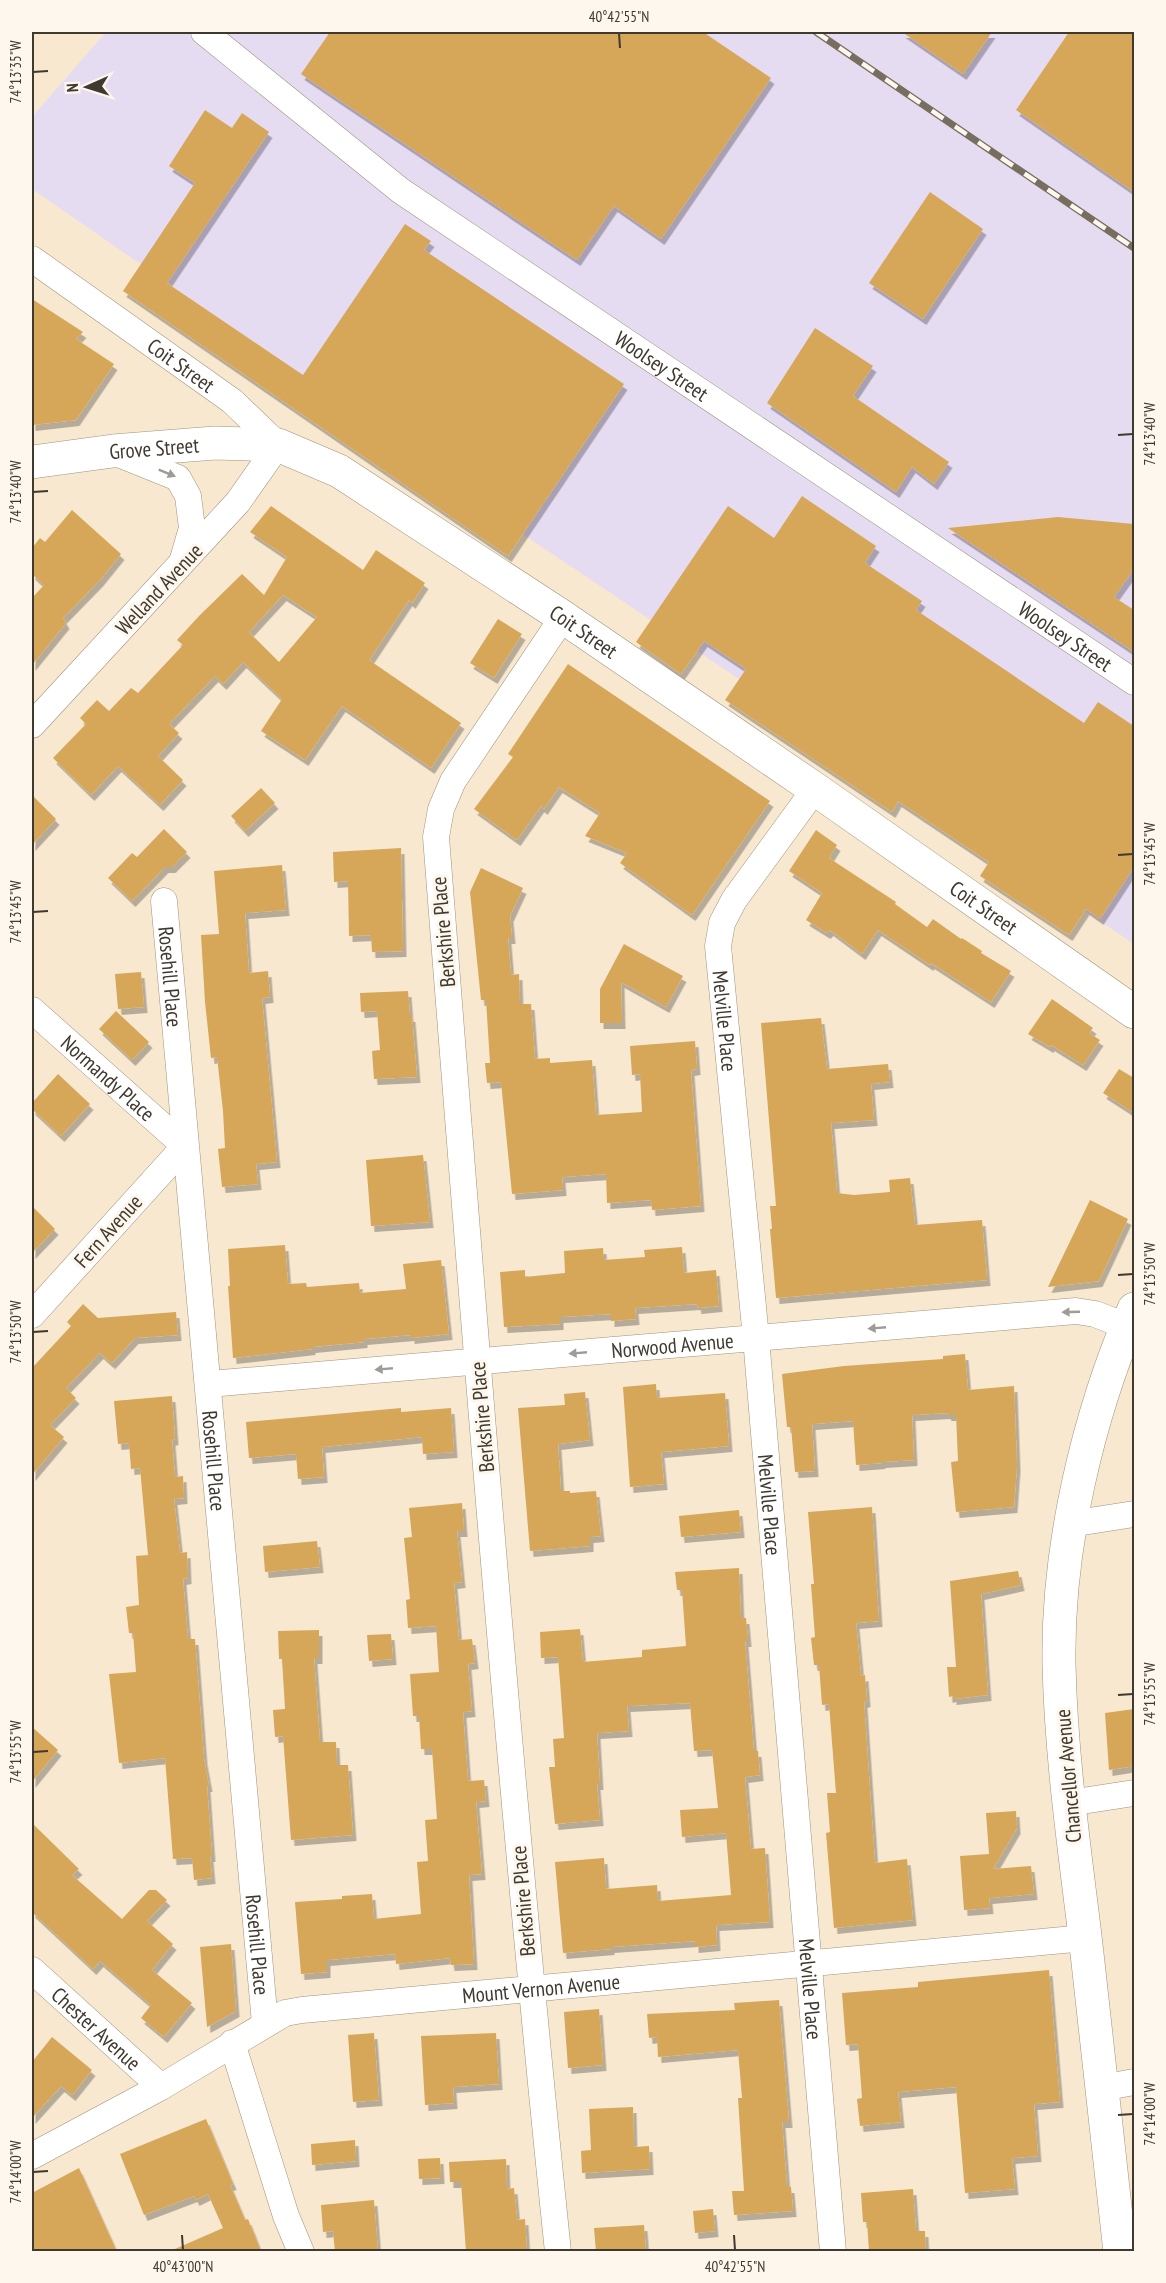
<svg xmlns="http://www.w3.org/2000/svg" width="1166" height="2283" font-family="'PT Sans Narrow',sans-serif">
<defs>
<filter id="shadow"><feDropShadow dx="3.5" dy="6" stdDeviation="0" flood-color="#0004"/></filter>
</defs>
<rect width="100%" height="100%" fill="#f8e8d0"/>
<path fill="#e6dcf1" d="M106 32H1134V944L378 437 240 333 32 189V117Z"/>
<path fill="#d6a758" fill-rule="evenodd" filter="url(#shadow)" d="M330 32H703L771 78 661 239 614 206 577 260 301 74Z
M902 32H992L963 74Z
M1069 32H1134V192L1016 110Z
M205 110 232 128 242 113 269 132 167 283 303 375 405 224 431 241 424 250 624 384 508 556 123 291 195 183 169 166Z
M930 192 983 229 923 319 869 283Z
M32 299 83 332 76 339 114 364 76 420 32 425Z
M815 328 873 366 853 396 949 462 934 484 912 467 896 492 767 403Z
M802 496 876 546 865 563 922 601 916 610 1084 723 1098 702 1134 726V867L1100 919 1086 909 1069 935 980 876 989 862 898 801 892 812 725 700 746 669 704 641 681 674 636 642 728 506 774 538Z
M271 506 363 570 376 550 425 583 412 603 409 600 369 660 461 723 431 768 342 706 305 760 261 731 282 699 243 662 223 684 215 676 169 724 179 733 158 756 183 780 160 805 118 766 91 795 53 758 86 724 80 718 97 700 109 711 131 688 138 693 183 645 177 640 199 616 242 574 264 595 287 557 250 532ZM283 595 317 617 279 662 249 632Z
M72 510 121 554 100 580 63 618 66 623 32 665V598L44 585 32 574V548L40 538 45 542Z
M1058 517 1134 524V569L1114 597 1134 610V652L948 528Z
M498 619 522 634 494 678 470 663Z
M568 664 770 801 692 915 620 863 627 853 585 836 600 813 559 787 544 809 541 806 517 840 474 809 513 757 508 754Z
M261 788 275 803 245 831 231 816Z
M32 795 56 819 32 845Z
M164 829 187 852 172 867H165L132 901 108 878 132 853 137 857Z
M816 830 837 845 829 858 896 902 895 904 927 927 933 919 961 939 962 938 982 951 981 953 1011 971 991 1002 931 963 930 965 878 930 862 954 830 930 827 933 806 920 822 893 789 871Z
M401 848 403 951 372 952 371 935 349 936 348 881 334 882 333 852Z
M282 865 286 910 245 913 249 973 268 971 270 997 262 998 277 1162 256 1164 258 1184 222 1187 218 1149 225 1148 223 1111 217 1057 211 1058 205 1002 201 935 219 934 214 871Z
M481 868 523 888 510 916 512 938H508L511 975 519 974 520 1004H531L535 1059 550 1058V1063L592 1060 596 1115 642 1112 640 1074 632 1075 630 1046 695 1041 697 1069 691 1070 701 1206 652 1210 651 1200 607 1203 606 1174 562 1177 563 1190 512 1194 501 1082 487 1083 485 1063H490L486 1000H481L470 892Z
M624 944 683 976 666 1007 621 982 622 1023H600V989Z
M141 972 144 1007 118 1009 115 974Z
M408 991 410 1016H412L417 1077 374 1079 372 1051 380 1050 377 1011 361 1012 360 993Z
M1052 999 1093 1028 1089 1033 1100 1040 1083 1065 1051 1045 1050 1047 1028 1034Z
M116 1011 149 1042 132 1060 99 1029Z
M821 1018 827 1069 888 1064 890 1082 871 1084 874 1120 831 1123 837 1193 854 1195 890 1192 889 1180 910 1178 915 1225 982 1220 987 1280 776 1298 770 1229H772L770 1206H776L761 1023Z
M1119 1069 1134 1078V1113L1103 1093Z
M58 1074 90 1104 61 1136 32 1109V1103Z
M423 1155 430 1222 371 1226 366 1160Z
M1090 1200 1128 1219 1099 1281 1048 1287Z
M32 1206 55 1229 32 1253Z
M285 1245 288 1284 306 1283 307 1287 359 1283 360 1293 406 1289 403 1264 441 1260 449 1334 411 1338V1335L364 1339V1342L312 1347V1349L233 1358 228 1286H230L228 1249Z
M682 1247 684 1273 716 1270 719 1306 698 1308 697 1304 635 1308 636 1319 611 1321V1314L560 1317V1324L504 1327 500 1272 525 1270V1277L565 1273 564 1251 603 1248 604 1260 645 1257 644 1250Z
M83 1304 98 1318 176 1312 178 1335 135 1338 111 1364V1361L110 1362 100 1353 66 1388 76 1398 50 1425 64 1437 32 1475V1368L71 1326 67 1322Z
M965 1354 968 1390 1014 1386 1017 1465 1014 1507 956 1512 951 1462 958 1461 956 1415H948L947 1413 912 1415 914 1460 882 1462V1463L856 1465 853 1421 812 1424 815 1471 795 1472 791 1427H787L782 1374 844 1366 943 1359V1356Z
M656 1384 657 1398 725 1393 729 1446 661 1452 664 1484 630 1487 623 1387Z
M585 1392 590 1440 558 1444 561 1491H570V1493L596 1491 601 1536 590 1537V1546L530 1551 518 1408 565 1405 564 1394Z
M172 1396 175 1439 172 1440 175 1477 183 1476 184 1498 174 1499 180 1553 187 1552 188 1578 183 1579 188 1639H195L204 1759 209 1786H207L212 1856H210L212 1878 194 1880 192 1858 173 1859 165 1758 119 1763 109 1674 136 1672 133 1633H129L126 1607 139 1605 136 1556 148 1555 140 1468 131 1469 129 1443 118 1444 114 1401Z
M401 1408V1412L451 1408 454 1452 423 1454 422 1437 322 1447 324 1477 298 1479 296 1454 249 1458 246 1422Z
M462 1503 464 1531H457L462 1582 454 1583 459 1640 472 1639 475 1663 468 1664 472 1711 463 1712 468 1781 484 1780 486 1801 476 1802 482 1874 469 1875 474 1964 451 1965 450 1958 396 1964 395 1954 327 1960V1972L301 1974 295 1902 342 1899V1896L372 1894 374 1919 421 1914 417 1862 428 1861 425 1820 437 1819 432 1749H421L419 1716H413L410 1674 439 1672 436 1626 408 1628 406 1600 410 1599 404 1538 412 1537 409 1508Z
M872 1507 879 1621 856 1623 861 1676 865 1675 867 1701 864 1702 875 1863 907 1859 913 1920 834 1928 826 1833 830 1832 827 1793H836L829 1704 822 1705 819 1665H814L811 1638 815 1637 811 1584H814L808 1512Z
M739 1510 741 1532 681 1537 679 1516Z
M317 1541 320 1567 265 1572 263 1546Z
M739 1568 741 1618H746L748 1641H745L754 1751H758L760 1775 745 1777 751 1849 765 1848 770 1922 716 1925 717 1945 695 1947V1941L611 1947V1949L563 1953 555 1862 604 1858 606 1889 657 1885 658 1901 731 1895 726 1833 682 1837 680 1810 718 1808 712 1750 694 1751 690 1703 627 1706 629 1731 597 1733 600 1784H597L600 1820 555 1824 549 1767H555L553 1739 564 1738 561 1695 558 1657 541 1658 540 1632 580 1629 583 1662 642 1657V1650L686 1646 682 1590H677L675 1572Z
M1018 1571 1021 1585 981 1594 988 1695 953 1699V1696L949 1697 947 1667H956L950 1581Z
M319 1630V1658H314L320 1742H336L337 1765H348L353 1835 291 1840 283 1736 275 1737 273 1710 285 1709 282 1659H279L278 1631Z
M391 1634 393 1659 369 1661 367 1635Z
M1134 1709V1766L1109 1770 1105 1713Z
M32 1727 58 1750 32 1782Z
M1016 1811 1017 1828 993 1869 1031 1866 1034 1894 989 1898 990 1908 964 1910 960 1856 989 1854 986 1813Z
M32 1823 79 1869 72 1875 122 1919 149 1890H156L167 1900 147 1921 173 1944 152 1970 192 2003 164 2037 141 2018 151 2005 100 1961 93 1969 32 1912Z
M231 1944 236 2011 207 2027 200 1947Z
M1049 1970 1060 2102 1034 2104 1038 2156 1012 2158 1015 2189 965 2193 956 2087 898 2092 901 2122 860 2126 857 2099 862 2098 858 2044 846 2045 842 1993 918 1987V1982Z
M779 2000 789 2122H782L787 2187H791L793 2211 734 2215 732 2191H744L738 2098H742L738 2050 658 2057 657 2037 649 2038 647 2014 735 2010 734 2003Z
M599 2009 603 2065 568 2068 564 2012Z
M374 2033 379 2100 353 2102 348 2035Z
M496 2033 499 2084 453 2087 454 2103 425 2105 421 2036Z
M52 2037 92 2070 72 2095 61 2086 32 2118V2062Z
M633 2107 634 2147 649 2146 650 2169 582 2173 581 2151 591 2150 589 2109Z
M206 2119 233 2184 230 2185 245 2220 248 2219 261 2252H168L223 2228 208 2194 196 2200 194 2196 144 2215 120 2154Z
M355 2140 356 2161 312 2165 311 2144Z
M440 2158 441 2178 419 2179 418 2159Z
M506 2159 507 2189 514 2188 517 2220 525 2219 527 2252H466L461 2182H450L449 2162Z
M79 2168 117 2252H32V2193Z
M913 2189 916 2231H925L926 2252H869L867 2222H863L861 2193Z
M374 2200 378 2252H335L333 2231 323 2232 321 2205Z
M713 2209 715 2231 695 2233 693 2211Z
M644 2225 646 2252H596L594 2228Z"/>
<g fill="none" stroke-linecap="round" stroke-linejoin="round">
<g stroke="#a0927b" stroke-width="27">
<g id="minor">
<path id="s1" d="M204 32 401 191 1134 682"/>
<path id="s2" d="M32 259 232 401 278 445 238 502 32 725"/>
<path d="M116 453 178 478 188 496 192 528 183 559"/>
<path id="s3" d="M815 789 734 900 722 923 718 946 756 1338 833 2252"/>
<path id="s4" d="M164 901 265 2023"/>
<path id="s5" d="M32 1010 185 1146 32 1315"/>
<path id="s6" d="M209 1384 1076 1311 1095 1314 1134 1329"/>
<path d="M1070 1524 1134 1514"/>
<path d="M1069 1803 1134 1793"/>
<path id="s7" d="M32 1970 161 2087"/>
<path d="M232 2043 286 2216 301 2252"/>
<path d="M1101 2088 1134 2082"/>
<path id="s8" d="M32 2156 161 2087 285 2013 302 2010 1085 1938"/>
<path d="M558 2252C509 1781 473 1309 436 837L441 809 453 781 563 617"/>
</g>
</g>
<g stroke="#a0927b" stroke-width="34">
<g id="major">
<path id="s9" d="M32 462 113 451 215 443 278 445 339 471 563 617 815 789 1134 1012"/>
<path d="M1120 2252C1108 2146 1097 2041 1085 1936 1074 1846 1061 1755 1059 1664 1057 1547 1088 1416 1134 1309"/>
</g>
</g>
<use href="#minor" stroke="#fff" stroke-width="26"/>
<use href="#major" stroke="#fff" stroke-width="33"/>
<g stroke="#776e60" stroke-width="7">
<path id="rail" d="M816 32 1134 248"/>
</g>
<use href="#rail" stroke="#fdf7ed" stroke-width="4.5" stroke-dasharray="14" stroke-linecap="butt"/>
</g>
<defs><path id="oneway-solid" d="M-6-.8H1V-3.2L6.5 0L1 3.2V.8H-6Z" transform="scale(1.5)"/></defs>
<g fill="#9f9c97">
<use href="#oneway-solid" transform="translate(167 473) rotate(22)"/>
<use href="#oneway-solid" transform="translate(1071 1312) rotate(178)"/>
<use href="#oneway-solid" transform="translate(877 1328) rotate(175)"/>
<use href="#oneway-solid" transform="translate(578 1353) rotate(175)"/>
<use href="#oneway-solid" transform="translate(384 1369) rotate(175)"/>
</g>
<path fill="none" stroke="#3f392f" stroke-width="2" d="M619 33 620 48M33 72 48 71M1118 435 1133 434M33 492 48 491M1118 855 1133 854M33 912 48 911M1118 1275 1133 1274M33 1332 48 1331M1118 1695 1133 1694M33 1752 48 1751M1118 2115 1133 2114M33 2172 48 2171M182 2235 183 2250M734 2235 735 2250"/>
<g text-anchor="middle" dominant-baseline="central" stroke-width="6" stroke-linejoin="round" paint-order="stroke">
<g font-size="21" fill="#3f392f" stroke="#fdf7ed">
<text stroke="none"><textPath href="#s2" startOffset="183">Coit Street</textPath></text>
<text stroke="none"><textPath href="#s1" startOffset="567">Woolsey Street</textPath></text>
<text stroke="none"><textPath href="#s9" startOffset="123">Grove Street</textPath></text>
<text transform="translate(159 589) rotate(-47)">Welland Avenue</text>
<text stroke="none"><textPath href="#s9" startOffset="606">Coit Street</textPath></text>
<text stroke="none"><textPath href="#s1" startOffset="1053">Woolsey Street</textPath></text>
<text stroke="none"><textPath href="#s9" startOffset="1092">Coit Street</textPath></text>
<text transform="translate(443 932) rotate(-95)">Berkshire Place</text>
<text stroke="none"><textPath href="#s4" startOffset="76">Rosehill Place</textPath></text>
<text stroke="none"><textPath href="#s3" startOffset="262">Melville Place</textPath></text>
<text stroke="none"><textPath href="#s5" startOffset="102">Normandy Place</textPath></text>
<text transform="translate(108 1231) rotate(-48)">Fern Avenue</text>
<text stroke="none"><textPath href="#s6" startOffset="465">Norwood Avenue</textPath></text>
<text transform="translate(482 1417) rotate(-95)">Berkshire Place</text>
<text stroke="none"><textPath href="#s4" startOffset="562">Rosehill Place</textPath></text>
<text stroke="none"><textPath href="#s3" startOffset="748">Melville Place</textPath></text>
<text transform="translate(1068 1776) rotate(-95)">Chancellor Avenue</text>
<text transform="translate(523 1901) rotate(-95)">Berkshire Place</text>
<text stroke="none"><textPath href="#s4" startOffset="1048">Rosehill Place</textPath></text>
<text stroke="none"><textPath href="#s8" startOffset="548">Mount Vernon Avenue</textPath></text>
<text stroke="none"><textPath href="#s3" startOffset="1234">Melville Place</textPath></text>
<text stroke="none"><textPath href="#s7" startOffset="87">Chester Avenue</textPath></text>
</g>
</g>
<rect width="1166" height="2283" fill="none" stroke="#fdf7ed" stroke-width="66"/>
<g transform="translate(87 87) rotate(267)" stroke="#fdf7ed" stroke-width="4.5" paint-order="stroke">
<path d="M0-4.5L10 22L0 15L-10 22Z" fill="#3f392f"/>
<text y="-9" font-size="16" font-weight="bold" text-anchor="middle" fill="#3f392f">N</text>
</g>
<rect x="33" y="33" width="1100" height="2217" fill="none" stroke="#3f392f" stroke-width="2"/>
<g font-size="15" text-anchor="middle" fill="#3f392f">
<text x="619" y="22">40°42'55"N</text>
<text transform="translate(16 72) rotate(-90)" y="5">74°13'35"W</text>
<text transform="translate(1150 434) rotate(-90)" y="5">74°13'40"W</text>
<text transform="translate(16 492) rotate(-90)" y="5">74°13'40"W</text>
<text transform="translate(1150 854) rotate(-90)" y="5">74°13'45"W</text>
<text transform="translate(16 912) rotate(-90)" y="5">74°13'45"W</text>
<text transform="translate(1150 1274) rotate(-90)" y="5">74°13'50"W</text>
<text transform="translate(16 1332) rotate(-90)" y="5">74°13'50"W</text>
<text transform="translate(1150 1694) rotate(-90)" y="5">74°13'55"W</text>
<text transform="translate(16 1752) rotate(-90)" y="5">74°13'55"W</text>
<text transform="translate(1150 2114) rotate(-90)" y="5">74°14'00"W</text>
<text transform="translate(16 2172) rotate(-90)" y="5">74°14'00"W</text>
<text x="183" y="2272">40°43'00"N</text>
<text x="735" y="2272">40°42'55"N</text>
</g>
</svg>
